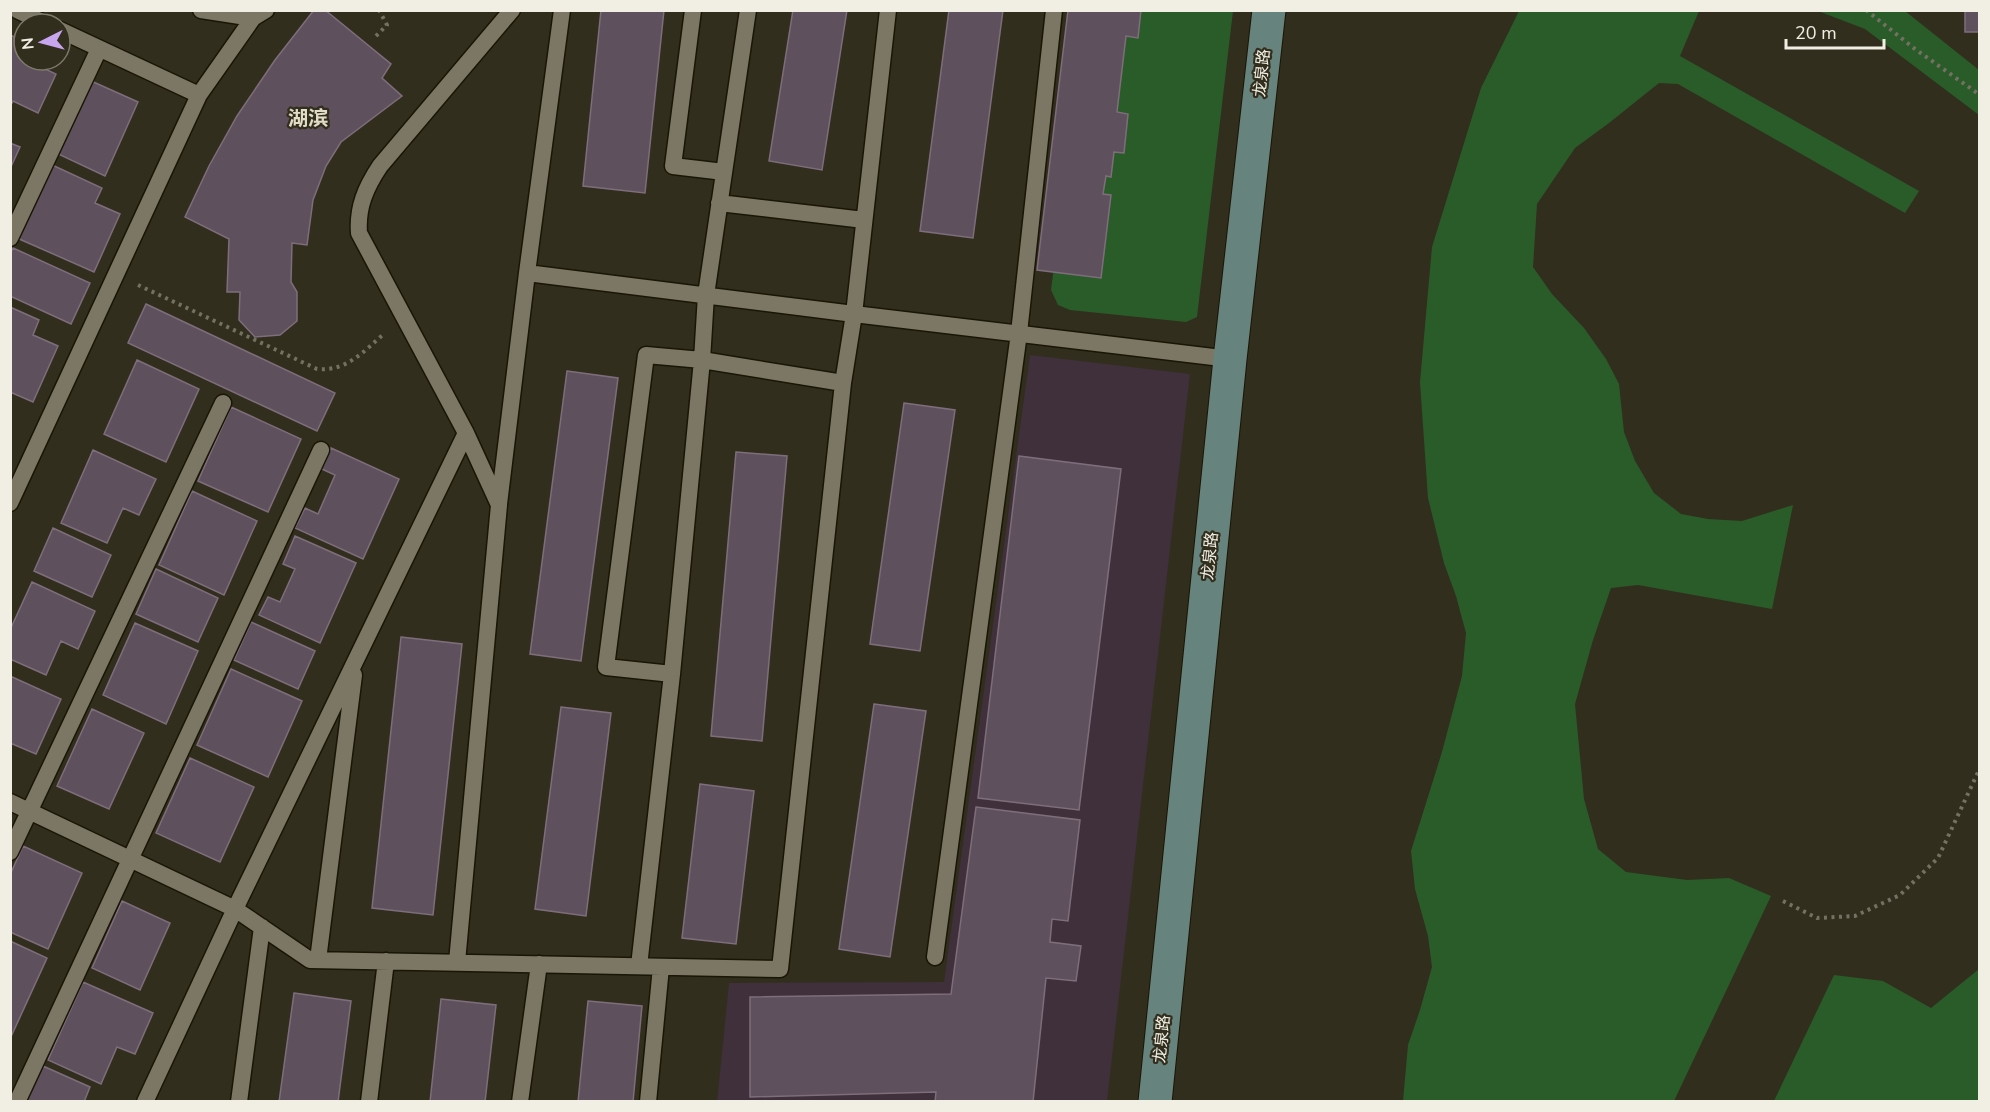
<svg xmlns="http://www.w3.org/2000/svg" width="1990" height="1112" font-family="'Nunito Sans','Noto Sans SC',sans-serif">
<rect width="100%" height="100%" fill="#322e1d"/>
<path fill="#3f303b" d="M1030 355 1190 374 1107 1101 717 1102 729 983 944 982Z"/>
<path fill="#295c29" d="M1086 11H1233L1197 317 1186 322 1070 310 1058 305 1051 290Z
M1519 11H1699L1680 56 1919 191 1905 213 1678 84 1659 83 1609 123 1575 148 1537 204 1533 267 1552 294 1584 328 1606 359 1619 384 1624 432 1635 461 1654 493 1681 514 1708 519 1742 521 1793 505 1772 609 1638 585 1611 588 1593 640 1575 704 1584 799 1598 849 1626 872 1687 880 1729 878 1771 896 1674 1101H1403L1408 1045 1420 1010 1432 967 1428 936 1415 889 1411 851 1442 752 1462 676 1466 633 1456 596 1444 563 1428 498 1420 382 1432 247 1481 88Z
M1818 11H1905L1979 70V115L1865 29Z
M1979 969V1101H1774L1834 975 1883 981 1931 1008Z"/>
<path fill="#5f505d" stroke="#7e6e7b" stroke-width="1.5" d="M314 10H325L391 64 382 78 402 96 341 142 326 166 313 200 307 245 292 243 291 282 297 292V321L280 335 255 337 239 320 240 292H227L229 239 185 217 209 166 237 116 275 60Z
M601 10H664L645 193 583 186Z
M793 10H847L822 170 769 161Z
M949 10H1003L973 238 920 231Z
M1068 10H1141L1138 38 1126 36 1117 112 1128 114 1124 153 1114 152 1111 177 1106 176 1103 194 1111 195 1101 278 1037 270Z
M1965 10H1980V32H1965Z
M10 35 24 41V60H31L30 62 56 74 38 113 13 101 10 107Z
M89 80 138 102 105 176 56 153Z
M10 143 20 147 10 169Z
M50 164 102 188 95 203 120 214 94 272 17 238Z
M13 248 90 283 71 324 10 296V253Z
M146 304 335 393 317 431 128 343Z
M10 307 39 320 33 335 58 346 33 402 10 392Z
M137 360 199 389 166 462 104 434Z
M567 371 618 378 581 661 530 654Z
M904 403 955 410 920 651 870 644Z
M231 407 301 439 268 512 198 481Z
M331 448 399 479 363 559 295 528 305 508 318 514 335 475 322 469Z
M93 450 156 479 139 515 123 508 107 543 61 523Z
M736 452 787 456 762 741 711 736Z
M1019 456 1121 469 1079 810 978 798Z
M192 491 257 521 224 595 159 565Z
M53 528 111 555 92 597 34 571Z
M295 536 356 563 320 643 259 615 268 597 280 602 295 569 283 564Z
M156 569 218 598 198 642 136 614Z
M32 582 95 611 78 649 61 641 46 675 10 659V630Z
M251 622 315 651 298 689 234 660Z
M135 623 198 651 166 724 103 695Z
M401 637 462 644 433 915 372 908Z
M231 669 302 701 268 777 197 745Z
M10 676 61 699 36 754 10 743Z
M874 704 926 711 890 957 839 949Z
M561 707 611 713 586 916 535 909Z
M92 709 144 733 109 809 57 786Z
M190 758 254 787 220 862 156 833Z
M700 784 754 791 736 944 682 938Z
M976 807 1080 820 1068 921 1052 919 1050 942 1081 946 1076 981 1046 978 1033 1102H935L936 1092 750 1097V997L951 994Z
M23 846 82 873 48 949 10 932V875Z
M122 901 170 923 140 990 92 968Z
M10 941 47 958 10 1039Z
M83 982 153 1013 135 1054 117 1047 101 1084 48 1060Z
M294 993 351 1001 338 1102H279Z
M441 999 496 1005 485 1102H430Z
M588 1001 642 1006 633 1102H578Z
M43 1066 90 1087 84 1102H26Z"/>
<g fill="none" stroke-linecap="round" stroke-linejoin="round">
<g stroke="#1a1606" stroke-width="19">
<path id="lane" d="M17 10 46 24
M201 10 253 18
M562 10 527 273 854 314 1230 359
M693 10 673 166 724 172
M60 30 199 95
M719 203 864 220
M10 238 99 49
M10 503 199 95 253 18 266 10
M499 504 527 273
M672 674 606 667 646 355 702 360 843 383
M10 802 235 909 310 960 780 969 843 383 854 314 888 10
M10 852 223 403
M935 957 1019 333 1054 10
M318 960 354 675
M457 962 499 505 466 433
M639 966 672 674 702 360 706 295 748 10
M17 1102 321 450
M145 1102 235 909 466 433 359 233C357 207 366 187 380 166L512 10
M239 1102 262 927
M369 1102 386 961
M520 1102 539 964
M648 1102 661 967"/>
</g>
<g stroke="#1a1606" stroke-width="35">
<path id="secondary" d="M1155 1102 1230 359 1269 10"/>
</g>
<path stroke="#747162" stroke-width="4" stroke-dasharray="3 4.5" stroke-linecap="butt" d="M1866 10 1915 49 1980 95
M376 36 387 25 379 10
M138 285 317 369C346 372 364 351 385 333
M1783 901 1817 918 1855 916 1900 895 1938 858 1980 768"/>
<use href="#lane" stroke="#7c7765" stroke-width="16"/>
<use href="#secondary" stroke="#67837d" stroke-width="33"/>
</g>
<g text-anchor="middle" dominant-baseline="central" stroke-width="4.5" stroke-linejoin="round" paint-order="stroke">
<g font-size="16" fill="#f1efe4" stroke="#322e1d">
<text transform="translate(1262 73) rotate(-84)">龙泉路</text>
<text transform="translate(1210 556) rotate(-84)">龙泉路</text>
<text transform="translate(1162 1039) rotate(-84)">龙泉路</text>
</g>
<g font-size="20" font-weight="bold" fill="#e0dcc7" stroke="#322e1d">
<text x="308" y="118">湖滨</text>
</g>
</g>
<rect width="1990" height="1112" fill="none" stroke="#f1efe4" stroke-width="24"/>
<g transform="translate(42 42) rotate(264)"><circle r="28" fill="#322e1d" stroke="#7e7b6d" stroke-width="1.5"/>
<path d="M0-4.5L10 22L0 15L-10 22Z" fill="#c7a6ef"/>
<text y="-9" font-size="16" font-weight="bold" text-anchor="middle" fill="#f1efe4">N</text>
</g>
<path d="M1786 39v9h98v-9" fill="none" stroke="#f1efe4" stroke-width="3"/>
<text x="1795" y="39" font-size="18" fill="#f1efe4" stroke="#322e1d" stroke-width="4.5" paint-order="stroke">20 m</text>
</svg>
